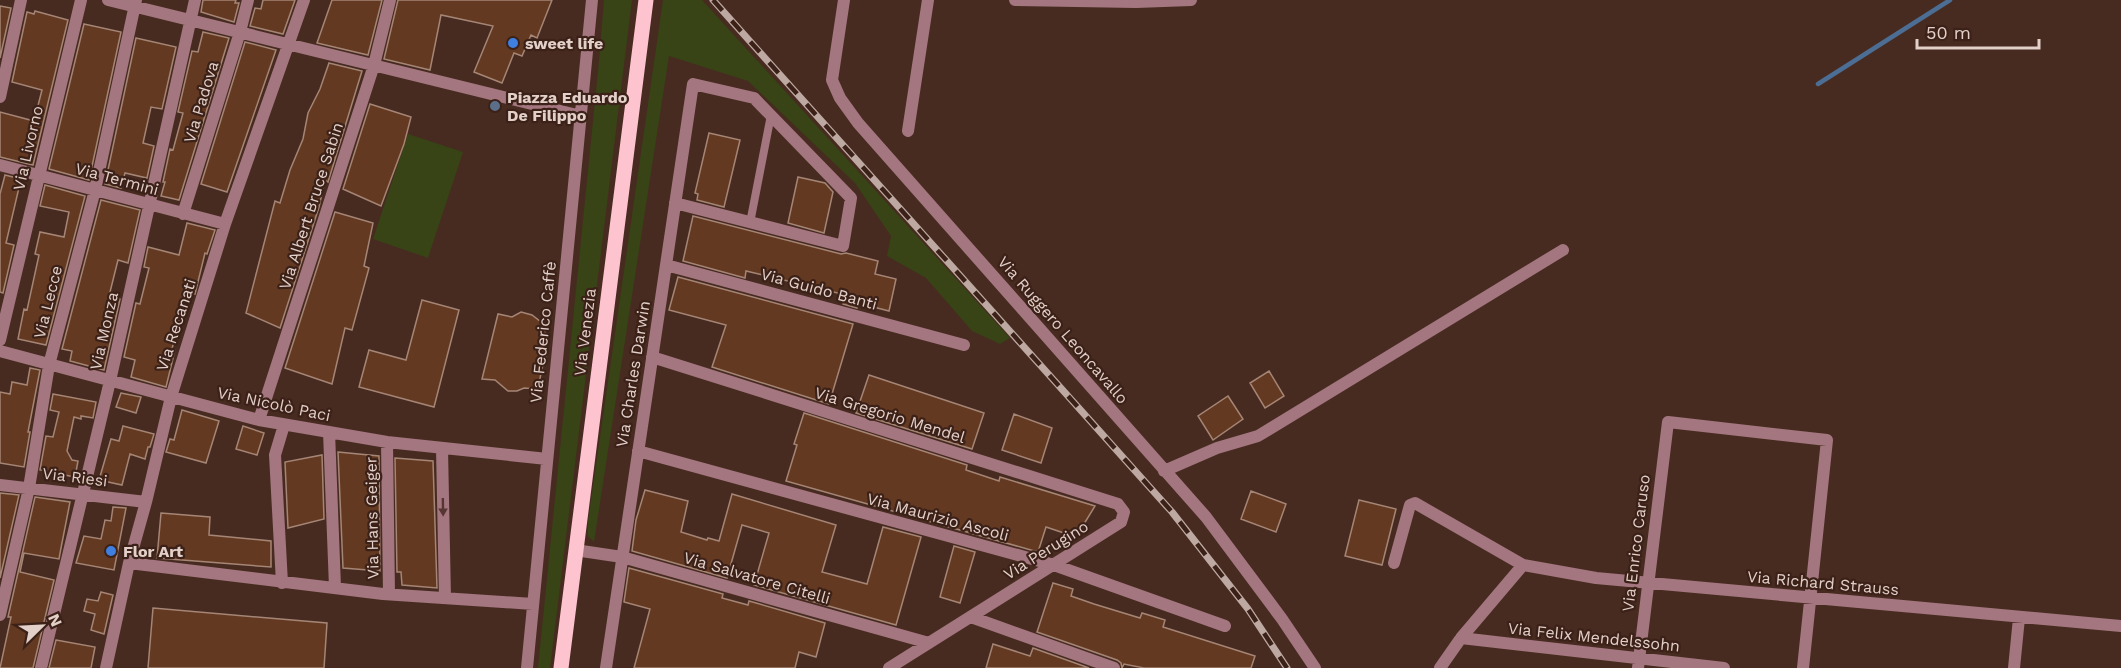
<svg xmlns="http://www.w3.org/2000/svg" width="2121" height="668" font-family="'Work Sans',sans-serif">
<rect width="100%" height="100%" fill="#472b21"/>
<path fill="#384316" d="M604 0H632L550 668H538L599 61Z
M663 0H702L1010 338 1000 344 972 331 926 278 887 256 891 236 855 183 748 81 669 56 594 542 588 536V521Z
M408 134 463 152 428 258 373 239Z"/>
<g fill="none" stroke-linecap="round" stroke-linejoin="round">
<path stroke="#4c6e94" stroke-width="4.5" d="M1818 84 1950 0"/>
</g>
<path fill="#643921" stroke="#a58575" stroke-width="1.5" d="M203 0H236L235 3H239L234 22 201 12Z
M263 0H295L283 34 250 26 255 8 261 9Z
M332 0H382L368 55 317 43Z
M398 0H552L537 38 531 35 522 56 514 53 502 83 474 72 493 26 441 15 430 70 384 59Z
M0 6 11 8 0 58Z
M35 11 68 20 33 165 0 157V112L34 121 42 90 12 82 27 12 34 14Z
M84 24 121 32 89 180 49 169Z
M203 32 229 38 179 200 161 196 165 182H163L170 149 173 150 183 113 178 112 192 51 198 52Z
M136 38 176 47 162 109 151 107 143 143 154 146 147 178 125 173 121 188 105 184Z
M245 42 276 50 227 192 201 184Z
M329 63 362 71 328 182 325 180 319 207 280 328 246 313 275 201 280 203 290 170 303 139 308 113 320 89Z
M370 104 411 117 404 144 381 206 343 189Z
M709 133 740 140 724 207 697 200 698 194 695 193Z
M5 175 21 179 6 243 14 245 3 293 0 292V194Z
M798 177 825 183 833 192 824 233 788 223Z
M45 185 85 196 46 345 18 339 24 309 27 310 39 255 35 254 40 232 64 237 69 212 40 206Z
M101 200 140 210 128 263 118 260 109 296 120 299 104 370 70 361 72 351 62 349Z
M335 212 373 223 364 266 369 268 352 330 345 328 332 384 285 368Z
M693 216 841 254 846 253 878 261 875 274 896 279 889 311 858 303 857 308 843 304 846 295 746 271 745 278 683 261Z
M187 223 215 230 207 254 205 253 195 294 186 291 172 349 175 350 166 387 131 377 135 360 124 357 136 303 140 304 149 268 144 267 148 247 179 255Z
M678 277 853 324 829 404 712 367 726 325 669 310Z
M422 300 459 310 434 407 359 387 369 350 406 360Z
M521 312 532 315 541 322 547 337 546 359 542 368 538 389 524 388 517 391H508L495 380 482 379 498 314 512 317Z
M30 368 40 370 28 432H30L24 467 0 463V392L10 394 12 382 27 385Z
M1269 371 1284 396 1265 408 1250 383Z
M869 375 984 413 972 449 856 413Z
M121 393 141 397 136 413 116 407Z
M53 394 96 402 93 418 81 416V419L74 417 67 451 72 460 78 461 75 477 40 470 46 436 53 437 59 412 50 410Z
M1228 396 1243 419 1213 440 1198 416Z
M182 410 219 421 206 463 166 452 170 439 174 440Z
M804 413 967 465 966 470 999 481 1000 477 1095 506 1076 537 1046 527 1038 552 786 481 797 445 794 444Z
M1014 414 1052 428 1041 463 1002 450Z
M123 426 154 434 150 447H148L145 459 130 454 122 485 99 480 111 439 119 441Z
M243 426 264 433 257 455 236 449Z
M338 452 379 456 380 571 343 568Z
M322 455 324 519 288 528 285 462Z
M395 458 433 461 437 588 402 585 401 572H397Z
M645 490 688 501 681 532 707 540 708 538 719 541 732 494 836 525 822 572 867 584 883 527 921 537 896 625 754 585 769 533 742 525 727 578 632 551 636 520Z
M1251 491 1286 504 1276 532 1241 519Z
M0 493 19 495 0 578Z
M35 497 70 502 61 548 59 559 24 553 20 572 54 580 33 668H0L11 617H8Z
M1359 500 1396 509 1382 565 1345 556Z
M113 507 126 508 114 570 76 563 84 536 101 539 105 520 111 521Z
M161 513 210 517 209 535 271 541V567L157 558Z
M954 546 975 552 960 603 940 597Z
M629 568 723 594 722 598 748 605 749 601 825 623 816 657 799 652 795 668H634L650 609 624 602Z
M1053 583 1073 589 1071 596 1094 604 1140 618 1142 613 1165 620 1163 627 1255 656 1251 668H1144L1124 664 1122 668 1121 663 1117 660 1037 632Z
M101 592 113 595 104 634 91 630 95 614 84 611 87 599 98 601Z
M153 608 327 623 324 668H148Z
M56 640 95 647 91 668H49Z
M993 644 1030 656 1033 648 1089 668H986Z"/>
<g fill="none" stroke-linecap="round" stroke-linejoin="round">
<path stroke="#a4767f" stroke-width="8" d="M750 223 771 115"/>
<path stroke="#a4767f" stroke-width="12" d="M108 0 581 116
M844 0 832 80 840 98 858 123 1206 517 1282 619 1315 668
M1015 0 1136 2 1191 0
M0 97 21 0
M908 131 928 0
M0 165 225 224
M183 214 240 32 248 0
M666 265 964 345
M0 340 81 0
M0 351 259 420 387 442 547 459
M652 357 1118 504 1124 512 1121 522 889 668
M259 420 374 65 390 0
M329 432 335 587
M387 442 389 594
M442 448 445 598
M638 451 1054 565 1225 626
M1164 471 1217 448 1258 436 1563 250
M0 485 146 502
M575 550 622 557 929 643
M129 563 383 594 533 604
M1394 563 1410 505 1415 503 1523 565 1596 578 2121 626
M282 583 275 455 284 425
M0 615 29 488 49 365 95 190 136 0
M971 617 1114 668
M1461 638 1724 668
M41 668 110 381 195 0
M106 668 129 563 146 502 171 397 225 224 304 0
M527 668 592 0
M606 668 666 265 693 84 754 98 851 198 843 246 675 203
M1440 668 1461 638 1523 565
M1638 668 1668 422 1827 440 1803 668
M2014 668 2019 618"/>
<path stroke="#fdc3ce" stroke-width="15" d="M561 668 646 0"/>
<g stroke="#bda9a1" stroke-width="7">
<path id="rail" d="M713 0 1172 512 1248 609 1287 668"/>
</g>
<use href="#rail" stroke="#3c2118" stroke-width="4.5" stroke-dasharray="14" stroke-linecap="butt"/>
</g>
<defs><path id="oneway-solid" d="M-6-.8H1V-3.2L6.5 0L1 3.2V.8H-6Z" transform="scale(1.5)"/></defs>
<use fill="#563632" href="#oneway-solid" transform="translate(443 507) rotate(89)"/>
<g fill="#3f7fe0" stroke="#3c2118" stroke-width="2">
<circle cx="513" cy="43" r="6"/>
<circle cx="111" cy="551" r="6"/>
</g>
<circle fill="#5c6f8a" stroke="#3c2118" stroke-width="2" cx="495" cy="106" r="6"/>
<g text-anchor="middle" dominant-baseline="central" stroke-width="4.5" stroke-linejoin="round" paint-order="stroke">
<g font-size="16" font-weight="bold" fill="#e2d0c9" stroke="#3c2118" text-anchor="start">
<text x="525" y="43">sweet life</text>
<text x="507" y="97">Piazza Eduardo<tspan x="507" dy="18">De Filippo</tspan></text>
<text x="123" y="551">Flor Art</text>
</g>
<g font-size="16" fill="#e2d0c9" stroke="#3c2118">
<text transform="translate(201 102) rotate(-73)">Via Padova</text>
<text transform="translate(28 148) rotate(-77)">Via Livorno</text>
<text transform="translate(117 179) rotate(15)">Via Termini</text>
<text transform="translate(311 206) rotate(-72)">Via Albert Bruce Sabin</text>
<text transform="translate(819 289) rotate(15)">Via Guido Banti</text>
<text transform="translate(48 302) rotate(-76)">Via Lecce</text>
<text transform="translate(176 325) rotate(-72)">Via Recanati</text>
<text transform="translate(1063 330) rotate(49)">Via Ruggero Leoncavallo</text>
<text transform="translate(104 331) rotate(-77)">Via Monza</text>
<text transform="translate(543 332) rotate(-84)">Via Federico Caffè</text>
<text transform="translate(585 332) rotate(-83)">Via Venezia</text>
<text transform="translate(633 374) rotate(-81)">Via Charles Darwin</text>
<text transform="translate(274 404) rotate(12)">Via Nicolò Paci</text>
<text transform="translate(890 415) rotate(17)">Via Gregorio Mendel</text>
<text transform="translate(75 477) rotate(7)">Via Riesi</text>
<text transform="translate(938 517) rotate(15)">Via Maurizio Ascoli</text>
<text transform="translate(372 518) rotate(-91)">Via Hans Geiger</text>
<text transform="translate(1636 543) rotate(-83)">Via Enrico Caruso</text>
<text transform="translate(1046 550) rotate(-32)">Via Perugino</text>
<text transform="translate(757 578) rotate(16)">Via Salvatore Citelli</text>
<text transform="translate(1823 583) rotate(5)">Via Richard Strauss</text>
<text transform="translate(1594 637) rotate(6)">Via Felix Mendelssohn</text>
</g>
</g>
<g transform="translate(42 626) rotate(66)" stroke="#3c2118" stroke-width="4.5" paint-order="stroke">
<path d="M0-4.5L10 22L0 15L-10 22Z" fill="#e2d0c9"/>
<text y="-9" font-size="16" font-weight="bold" text-anchor="middle" fill="#e2d0c9">N</text>
</g>
<path d="M1917 39v9h122v-9" fill="none" stroke="#e2d0c9" stroke-width="3"/>
<text x="1926" y="39" font-size="18" fill="#e2d0c9" stroke="#3c2118" stroke-width="4.5" paint-order="stroke">50 m</text>
</svg>
